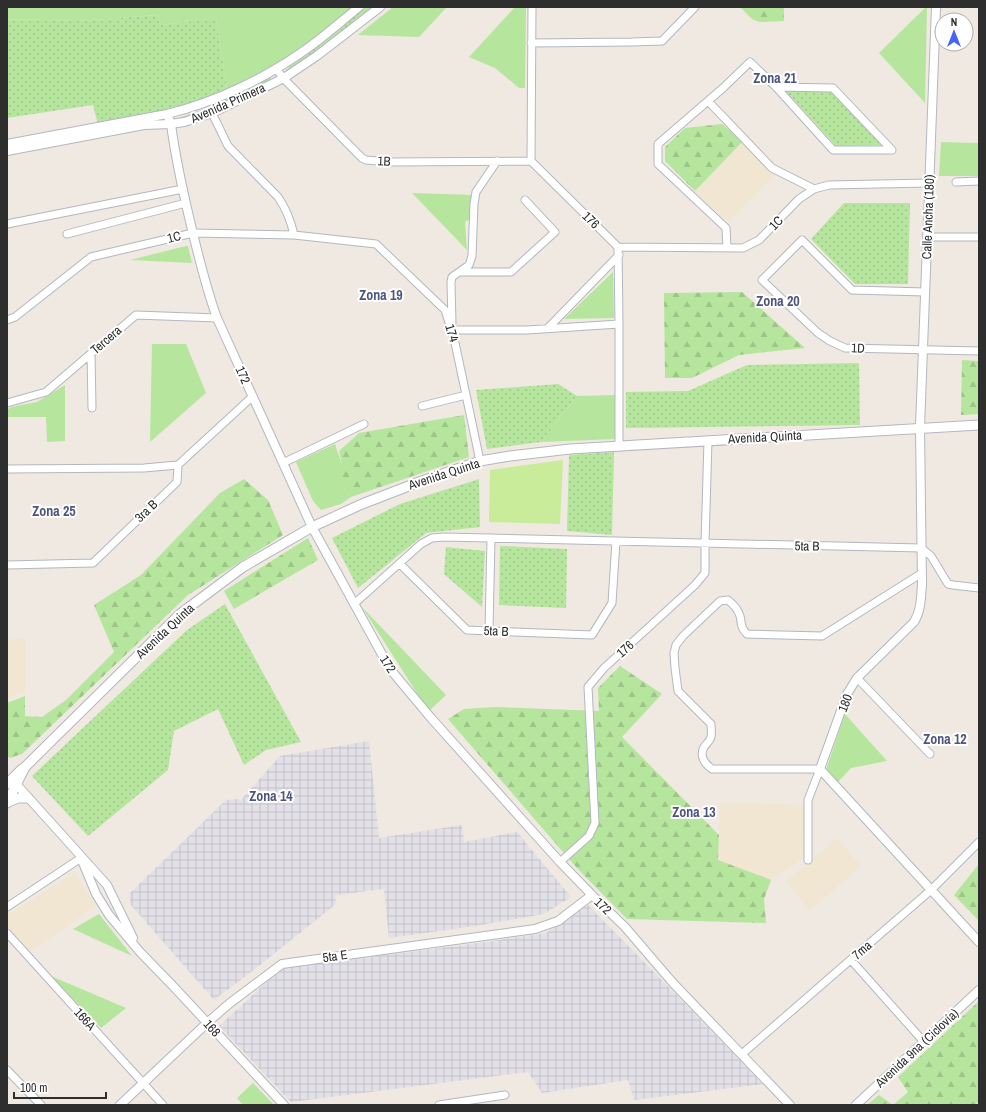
<svg xmlns="http://www.w3.org/2000/svg" width="986" height="1112" font-family="'Archivo Narrow',sans-serif">
<defs>
<pattern id="industrial-grid" width="8" height="8" patternUnits="userSpaceOnUse"><rect width="8" height="8" fill="#e3e1e8"/><path d="M0 4h8M4 0v8" fill="none" stroke="#c3c1c7"/></pattern>
<pattern id="forest-firs" width="22" height="20" patternUnits="userSpaceOnUse"><rect width="22" height="20" fill="#b6e59e"/><path d="M5 1l3.5 6h-7zM16 11l3.5 6h-7z" fill="#9dc588"/></pattern>
<pattern id="park-dots" width="8" height="8" patternUnits="userSpaceOnUse"><rect width="8" height="8" fill="#b6e59e"/><path d="M2 2h.1M6 6h.1" fill="none" stroke="#9dc588" stroke-width="1.8" stroke-linecap="round"/></pattern>
</defs>
<rect width="100%" height="100%" fill="#efe9e1"/>
<path fill="url(#industrial-grid)" d="M369 741 379 838 462 825 464 842 517 832 571 897 544 914 475 926 389 938 384 889 335 895 336 904 255 969 214 1000 131 905 129 894 226 800 237 799 241 800 280 756Z
M588 905 764 1084 634 1100 628 1080 542 1093 528 1072 291 1102 219 1026 282 968 464 945 546 933Z"/>
<path fill="#f0e6d1" d="M743 141 775 175 729 222 695 191Z
M25 638V692L7 698V640Z
M720 802 805 805 802 859 771 880 718 860Z
M837 838 861 866 810 910 785 882Z
M75 873 96 906 31 951 7 926V915Z"/>
<path fill="#b6e59e" d="M7 7H356L295 56 227 89 216 18 161 25 158 15 79 21 7 19Z
M393 7H447L419 37 358 35Z
M515 7H526L525 88H519L495 68 469 57Z
M926 7H927L925 103 879 53Z
M941 142 979 143V176H939Z
M412 193 473 195 469 220 465 222 467 250Z
M188 246 192 263 130 260 186 246Z
M613 272 614 318 564 319Z
M152 344H186L206 393 150 442Z
M65 385V441L47 442 46 417H7V410L11 407 37 402Z
M615 395 616 439 541 442 577 396Z
M335 444 342 465 344 488 351 497 341 504 321 510 313 501 296 462Z
M362 607 446 695 430 710 422 701Z
M845 714 887 761 851 768 838 782 826 770Z
M99 914 132 956 73 929Z
M51 976 126 1008 101 1028Z
M253 1083 274 1105H243L237 1098Z"/>
<path fill="url(#forest-firs)" d="M740 7H784V21L759 22 752 19Z
M722 124 743 141 695 191 665 161V147L685 128Z
M742 292 805 348 739 355 692 378H665L664 293Z
M962 360 979 361V414L961 415Z
M464 415 469 457 351 497 344 488 337 472 342 465 339 451 359 433Z
M244 479 268 500 283 535 188 595 22 754 10 758 7 756V703L25 696V716L42 717 66 700 114 652 94 605 141 575 220 493Z
M308 538 318 560 234 609 224 591Z
M620 666 662 694 622 737 719 835 718 860 771 880 764 899 766 923 627 919 576 867 448 719 464 709 495 707 599 711 598 688Z
M979 864V921L954 895Z
M979 1001V1101L975 1105H867L879 1095 893 1105 908 1092 898 1077Z"/>
<path fill="url(#park-dots)" d="M365 7H374L328 43 287 71 286 70 289 67C316 49 339 27 365 7Z
M158 15 161 25 216 18 227 89 182 109 99 129 93 105 7 118V19L79 21Z
M269 77 271 80 216 108 182 119 179 118 209 107Z
M786 91H833L882 145 836 146Z
M844 203H910L908 284H855L811 239Z
M859 363 860 425 626 428V392L688 391 747 365Z
M558 384 577 396 541 442 487 449 476 390Z
M614 452 612 535 567 531 569 455Z
M479 479 480 527 426 533 358 588 332 538 400 504Z
M500 546 567 549 566 608 499 605Z
M446 547 485 551 482 607 444 574Z
M225 604 301 742 266 750 244 765 218 709 174 731 168 770 88 836 32 776 187 630Z"/>
<path fill="#c9ec9a" d="M563 460 560 524 489 522 490 470Z"/>
<g fill="none" stroke-linecap="round" stroke-linejoin="round">
<g stroke="#b4b7c1" stroke-width="9">
<path id="minor" d="M532 7 531 161 618 247 619 324V447
M531 43 632 42 662 41 695 7
M276 69 286 81 362 158 366 160 389 162 531 161
M708 101 772 168 814 189
M212 113 228 146 278 197C287 210 291 221 294 235
M956 182 979 181
M7 224 183 189
M67 234 186 203
M927 237H979
M618 247 743 248 759 240 799 199 814 189 829 185 929 183
M727 248 726 228 658 164V144L723 88 750 62 776 87 833 150H892L833 88 776 87
M461 272H511L555 232 525 200
M925 292 852 290 802 240 762 280 818 333 830 341 845 348 979 351
M7 320 15 317 91 257 193 233 294 235 376 244 445 310 454 338 480 461
M452 323 451 282 452 277 469 265 472 256 474 204 476 192 497 161
M548 328 619 255
M452 330H527L619 324
M91 353 92 408
M7 403 46 392 136 315 217 318
M422 406 466 395
M283 463 364 424
M7 469 144 468 178 465
M400 564 467 630 592 635 612 603 616 541
M7 565 93 563 177 482 178 465 252 397
M354 604 421 544 432 538 444 537 921 548 931 556 948 584 953 585 979 588
M489 631 491 538
M857 678 930 754
M808 860V800L820 769H712C705 764 699 756 704 747 706 744 710 741 711 737 712 733 711 728 711 724L678 691 675 668 674 653 676 645 683 636 720 601 728 600C733 604 738 609 740 616 742 624 740 627 747 634L822 636 922 573
M560 862 589 836 595 823 588 687 604 668 695 585 705 573V543L708 441
M7 907 81 858
M7 933 163 1105
M851 960 924 1042
M742 1054 931 890 979 842
M7 1070 41 1105
M439 1105 505 1095"/>
</g>
<g stroke="#b4b7c1" stroke-width="10">
<path id="tertiary" d="M936 7 920 427 922 584C921 598 921 611 914 622L857 678 847 694 820 769 979 942
M167 114 171 124C175 155 182 187 189 217 197 251 205 285 217 318L312 527 390 669 431 718 560 862 592 895 625 927 673 983 790 1105
M7 144 167 114C217 102 270 76 312 45 328 33 343 20 359 7
M7 151 144 125 171 124 184 122 212 113 284 78 318 55 380 7
M17 785 107 885 133 938
M81 858 96 894 109 915 140 952 172 985 284 1105
M120 1105 207 1023 230 1003 282 964 535 929 558 921 592 895
M856 1105 979 990"/>
</g>
<g stroke="#b4b7c1" stroke-width="11">
<path id="secondary" d="M7 784 22 769
M8 802 18 798H28
M7 803 25 767 180 614 243 567 312 527 362 504 419 482 480 461 510 456 570 449 979 425"/>
</g>
<use href="#minor" stroke="#fff" stroke-width="7"/>
<use href="#tertiary" stroke="#fff" stroke-width="8"/>
<use href="#secondary" stroke="#fff" stroke-width="9"/>
</g>
<g text-anchor="middle" dominant-baseline="central" stroke-width="4" stroke-linejoin="round" paint-order="stroke">
<g font-size="13" fill="#2e2e2e" stroke="#fff">
<text transform="translate(228 103) rotate(-24)">Avenida Primera</text>
<text transform="translate(384 161) rotate(3)">1B</text>
<text transform="translate(928 217) rotate(-88)">Calle Ancha (180)</text>
<text transform="translate(591 220) rotate(45)">176</text>
<text transform="translate(776 223) rotate(-46)">1C</text>
<text transform="translate(174 237) rotate(-14)">1C</text>
<text transform="translate(452 333) rotate(73)">174</text>
<text transform="translate(106 340) rotate(-41)">Tercera</text>
<text transform="translate(858 348) rotate(2)">1D</text>
<text transform="translate(243 375) rotate(66)">172</text>
<text transform="translate(765 437) rotate(-3)">Avenida Quinta</text>
<text transform="translate(444 474) rotate(-18)">Avenida Quinta</text>
<text transform="translate(146 511) rotate(-44)">3ra B</text>
<text transform="translate(807 546) rotate(1)">5ta B</text>
<text transform="translate(165 631) rotate(-43)">Avenida Quinta</text>
<text transform="translate(496 631) rotate(2)">5ta B</text>
<text transform="translate(625 649) rotate(-42)">176</text>
<text transform="translate(388 664) rotate(57)">172</text>
<text transform="translate(845 703) rotate(-69)">180</text>
<text transform="translate(603 906) rotate(44)">172</text>
<text transform="translate(862 950) rotate(-41)">7ma</text>
<text transform="translate(335 956) rotate(-8)">5ta E</text>
<text transform="translate(85 1019) rotate(48)">166A</text>
<text transform="translate(212 1028) rotate(48)">168</text>
<text transform="translate(917 1048) rotate(-43)">Avenida 9na (Ciclovía)</text>
</g>
<g font-size="14" font-weight="bold" fill="#4d5680" stroke="#fff">
<text x="775" y="78">Zona 21</text>
<text x="381" y="295">Zona 19</text>
<text x="778" y="301">Zona 20</text>
<text x="54" y="511">Zona 25</text>
<text x="945" y="739">Zona 12</text>
<text x="271" y="796">Zona 14</text>
<text x="694" y="812">Zona 13</text>
</g>
</g>
<rect width="986" height="1112" fill="none" stroke="#2e2e2e" stroke-width="16"/>
<g transform="translate(954 32)"><circle r="19" fill="#ffffff" stroke="#ababab"/>
<path d="M0-3L7 15L0 10L-7 15Z" fill="#4264fb"/>
<text y="-6" font-size="11" font-weight="bold" text-anchor="middle" fill="#2e2e2e">N</text>
</g>
<path d="M14 1092v6h92v-6" fill="none" stroke="#2e2e2e" stroke-width="2"/>
<text x="20" y="1092" font-size="12" fill="#2e2e2e" stroke="#ffffff" stroke-width="3" paint-order="stroke">100 m</text>
</svg>
